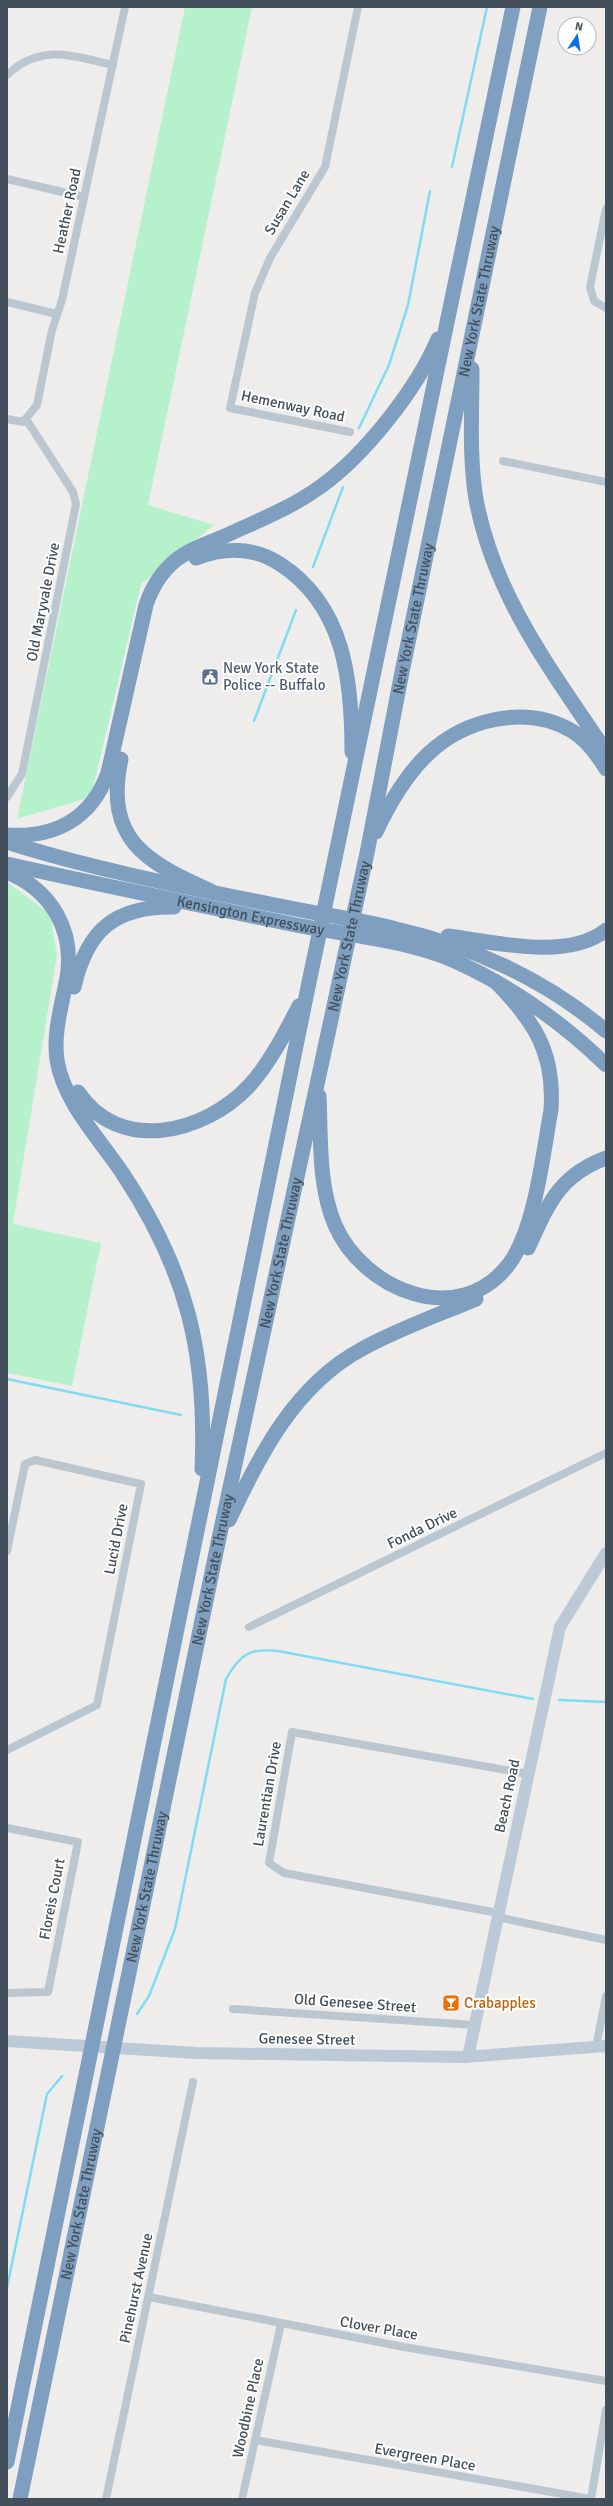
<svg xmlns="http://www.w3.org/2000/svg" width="613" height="2506" font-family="Signika,sans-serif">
<rect width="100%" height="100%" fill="#efecec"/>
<path fill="#b5f2cc" d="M185 7H252L148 505 214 525 141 584 91 797 17 819Z
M7 882 50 914 57 955 13 1224 101 1243 72 1386 7 1373Z"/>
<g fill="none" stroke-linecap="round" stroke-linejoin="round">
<path stroke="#7edcf3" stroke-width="2.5" d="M452 167 487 7
M359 428 389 365 408 305 430 191
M313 567 343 487
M254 721 296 610
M7 1379 181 1415
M559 1700 606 1702
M137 2014 149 1996 175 1929 226 1679C240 1654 250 1648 278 1651L533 1699
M7 2288 47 2094 62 2076"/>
<path stroke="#bbc7d0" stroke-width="8" d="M7 75C40 43 73 56 113 65
M7 179 84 197
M606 209 590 287 594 301 606 308
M7 302 57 314
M7 419 23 422 37 405 52 330 62 300 125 7
M350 432 230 408 255 293 270 258 325 167 358 7
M503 461 606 482
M7 797 22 774 76 504 73 492 26 419
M7 1551 25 1464 35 1460 141 1484 97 1705 7 1750
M249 1627 606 1453
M7 1828 78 1842 48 1992 7 1993
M498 1913 284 1873 269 1863 292 1732 528 1774
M497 1917 606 1940
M233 2009 475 2025
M596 2047 606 1996
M149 2297 404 2347 606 2381
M255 2440 591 2499
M106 2499 193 2082
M242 2499 281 2324
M591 2499 606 2410"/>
<path stroke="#bccad8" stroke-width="12" d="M7 2041 196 2053 464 2057 606 2046
M468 2057 560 1627 606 1553"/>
<g stroke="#7f9fc0" stroke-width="15">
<path d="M472 369C472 413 469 457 476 499 494 597 553 672 606 752"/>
<path d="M196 558C224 547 254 547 280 564 345 606 352 681 352 752"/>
<path d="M121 759C104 840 146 862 211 891"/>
<path d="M376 832C389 804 405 776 428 754 465 719 526 704 572 731 587 740 597 754 606 769"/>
<path d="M7 835C55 838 91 819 108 773L146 605C152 587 161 572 176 560 190 549 208 543 225 536 257 521 291 508 320 487 364 456 417 389 438 339"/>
<path d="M7 842C98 871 196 889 290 908 325 915 361 920 396 929 472 946 546 980 606 1031"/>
<path id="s1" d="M7 864C105 886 203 906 301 926 350 935 409 941 455 961 510 986 562 1022 606 1065"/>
<path d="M7 872C51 890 75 930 67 978 62 1004 53 1033 57 1060 64 1103 99 1138 123 1174 187 1271 207 1353 202 1469"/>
<path d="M448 936C493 942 568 961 606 930"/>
<path d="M74 987C87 930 115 906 174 907"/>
<path d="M78 1092C119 1154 204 1134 249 1086 270 1063 285 1033 299 1006"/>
<path d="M319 1096C321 1138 318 1185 335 1225 363 1290 459 1330 509 1264 535 1230 543 1153 551 1110 555 1052 534 1021 495 981"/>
<path d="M528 1248C548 1205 558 1176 606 1158"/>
<path d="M229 1520C260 1454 295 1385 362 1349 398 1329 438 1315 476 1299"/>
<path d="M7 2462 307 992 513 7"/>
<path id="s2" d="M20 2499 218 1543 367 853 402 672 540 7"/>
</g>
</g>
<defs>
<g id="civic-square" transform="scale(0.9)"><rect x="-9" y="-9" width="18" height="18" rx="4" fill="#5c6f8a" stroke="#fff"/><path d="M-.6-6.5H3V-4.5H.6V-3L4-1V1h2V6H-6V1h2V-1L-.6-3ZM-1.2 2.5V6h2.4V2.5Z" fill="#fff"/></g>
<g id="bar-square" transform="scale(0.9)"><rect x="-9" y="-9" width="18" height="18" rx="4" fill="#e8710a" stroke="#fff"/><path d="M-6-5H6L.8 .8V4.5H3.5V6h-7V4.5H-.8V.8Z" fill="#fff"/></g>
</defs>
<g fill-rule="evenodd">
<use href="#civic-square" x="210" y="677"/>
<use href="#bar-square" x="451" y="2003"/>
</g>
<g text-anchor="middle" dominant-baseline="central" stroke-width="4" stroke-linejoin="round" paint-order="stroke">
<g font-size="15" fill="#43505b" stroke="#fff">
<text transform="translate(287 202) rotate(-59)">Susan Lane</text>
<text transform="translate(67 211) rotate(-78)">Heather Road</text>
<text stroke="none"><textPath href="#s2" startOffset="2245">New York State Thruway</textPath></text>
<text transform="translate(293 406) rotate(12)">Hemenway Road</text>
<text transform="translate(43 602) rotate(-79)">Old Maryvale Drive</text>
<text stroke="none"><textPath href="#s2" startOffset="1921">New York State Thruway</textPath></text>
<text stroke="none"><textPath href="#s1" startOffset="249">Kensington Expressway</textPath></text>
<text stroke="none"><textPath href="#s2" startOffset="1597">New York State Thruway</textPath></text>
<text stroke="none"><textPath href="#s2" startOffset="1273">New York State Thruway</textPath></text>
<text transform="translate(422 1528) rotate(-26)">Fonda Drive</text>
<text transform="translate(116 1539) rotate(-79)">Lucid Drive</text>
<text stroke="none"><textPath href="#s2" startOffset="949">New York State Thruway</textPath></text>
<text transform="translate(267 1794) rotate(-80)">Laurentian Drive</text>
<text transform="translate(507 1796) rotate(-78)">Beach Road</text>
<text stroke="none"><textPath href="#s2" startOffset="625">New York State Thruway</textPath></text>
<text transform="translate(52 1899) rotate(-79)">Floreis Court</text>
<text transform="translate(355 2003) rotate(4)">Old Genesee Street</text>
<text transform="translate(307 2039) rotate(1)">Genesee Street</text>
<text stroke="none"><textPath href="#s2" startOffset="301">New York State Thruway</textPath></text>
<text transform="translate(136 2288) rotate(-78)">Pinehurst Avenue</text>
<text transform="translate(379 2328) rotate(10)">Clover Place</text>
<text transform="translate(248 2408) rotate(-78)">Woodbine Place</text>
<text transform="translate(425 2457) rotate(10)">Evergreen Place</text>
</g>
<g font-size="15" fill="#4e5e75" stroke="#fff" text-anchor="start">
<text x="223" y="668">New York State<tspan x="223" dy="17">Police -- Buffalo</tspan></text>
</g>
<g font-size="15" fill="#c56008" stroke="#fff" text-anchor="start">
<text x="464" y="2003">Crabapples</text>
</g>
</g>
<rect width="613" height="2506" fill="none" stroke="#43505b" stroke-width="16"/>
<g transform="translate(577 36) rotate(12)"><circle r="19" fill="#ffffff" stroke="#b4b9bd"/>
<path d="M0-3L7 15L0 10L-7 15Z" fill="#096dec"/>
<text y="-6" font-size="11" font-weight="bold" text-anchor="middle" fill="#43505b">N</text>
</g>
</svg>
